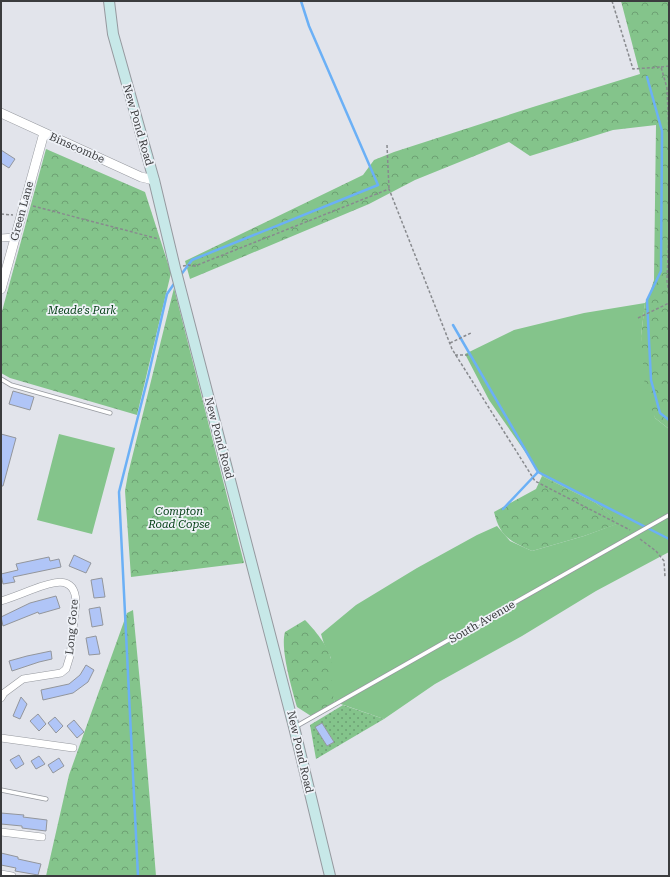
<svg xmlns="http://www.w3.org/2000/svg" width="670" height="877" font-family="'Roboto Serif',serif">
<defs>
<pattern id="forest-crowns" width="20" height="18" patternUnits="userSpaceOnUse"><rect width="20" height="18" fill="#84c48b"/><path d="M2 6a3 3 0 1 1 6 0M12 15a3 3 0 1 1 6 0" fill="none" stroke="#6da073"/></pattern>
<pattern id="garden-dots" width="8" height="8" patternUnits="userSpaceOnUse"><rect width="8" height="8" fill="#84c48b"/><path d="M2 2h.1M6 6h.1" fill="none" stroke="#6da073" stroke-width="1.8" stroke-linecap="round"/></pattern>
</defs>
<rect width="100%" height="100%" fill="#e2e4eb"/>
<path fill="#84c48b" d="M645 303 641 336 655 418 669 429V552L596 591 522 636 435 684 384 719 335 702 331 693V658L324 644 321 634 356 605 417 568 477 535 497 526 510 541 532 551 584 536 619 523 596 503 542 476 489 400 465 354 514 330 584 313Z
M59 434 115 448 92 534 37 520Z"/>
<path fill="url(#forest-crowns)" d="M621 1H669V429L655 418 645 390 641 336 645 303 649 296 654 280 656 125 613 130 530 156 509 142 415 180 369 204 190 279 185 261 363 175 374 160 394 152 533 107 640 74Z
M46 149 145 192 171 273 137 415 10 378 1 373V315Z
M174 288 244 563 131 577 125 491 128 474Z
M542 476 596 503 620 523 584 536 532 551C510 541 500 537 494 512L536 489Z
M133 610 142 704 156 876H46L69 775 127 613Z
M305 620C314 629 329 647 331 659 333 674 329 687 335 702L311 716 297 707C292 689 280 649 285 632Z"/>
<path fill="url(#garden-dots)" fill-rule="evenodd" d="M343 705 384 719 316 759 310 725ZM322 723 334 742 327 746 316 727Z"/>
<g fill="none" stroke-linecap="round" stroke-linejoin="round">
<path stroke="#6bb0f6" stroke-width="2.5" d="M647 77 662 131 661 271 647 300 651 380 660 413 669 420
M180 276 192 260 378 185 309 26 301 1
M453 325 538 472 669 539
M503 509 538 472
M138 876 119 492 148 377 167 294 176 281"/>
</g>
<path fill="#b0c5f7" stroke="#93969c" d="M1 150 15 159 9 168 1 163Z
M13 391 34 397 30 410 9 404Z
M1 434 16 438 3 486H1Z
M74 555 91 563 86 573 69 566Z
M49 557 50 561 59 559 61 567 13 577 15 582 3 584 1 574 18 570 16 564Z
M102 578 105 597 94 598 91 580Z
M56 596 60 608 39 614 38 612 3 626 1 617 30 603Z
M100 607 103 625 92 627 89 609Z
M96 636 100 654 89 655 86 638Z
M51 651 52 659 39 662 12 671 9 661 27 656Z
M86 665 94 670 88 682 73 693 43 700 41 690 69 684 80 675Z
M21 697 27 704 20 719 13 716Z
M38 714 46 724 39 731 30 721Z
M55 717 63 726 56 733 48 723Z
M74 720 84 732 77 738 67 726Z
M322 723 334 742 327 746 315 727Z
M19 755 24 764 16 769 10 760Z
M39 756 45 764 36 769 31 761Z
M59 758 64 766 53 773 48 765Z
M1 813 24 815 23 817 47 820 46 831 22 828V826L1 824Z
M1 853 18 857V859L41 864 38 875 15 871 16 868 1 865Z"/>
<g fill="none" stroke-linecap="round" stroke-linejoin="round">
<g stroke="#96999f" stroke-width="5">
<path id="service" d="M1 379 11 385 110 413
M295 727 669 515
M1 790 46 799"/>
</g>
<g stroke="#96999f" stroke-width="8">
<path id="minor" d="M1 238 15 237
M1 601C11 598 21 594 31 590 49 583 75 572 76 602L70 656 66 669 61 673 23 679 4 693 1 698
M1 738 73 748
M1 832 42 837
M1 874 12 876"/>
</g>
<g stroke="#96999f" stroke-width="10">
<path id="tertiary" d="M1 113 141 177 154 180
M1 289 44 133"/>
</g>
<g stroke="#96999f" stroke-width="12">
<path id="secondary" d="M109 1 113 34 154 180 175 268 294 727 330 876"/>
</g>
<path stroke="#888a8e" stroke-width="1.5" stroke-dasharray="3 2" stroke-linecap="butt" d="M612 1 633 69 661 67 667 88 669 135
M661 67 669 66
M387 145 389 189
M33 206 159 239
M1 214 13 215
M669 230 667 281 669 294
M183 266 188 265 195 266 389 189 452 349 535 481 630 530
M638 318 669 303
M450 343 471 333
M455 355H468
M640 539 656 551 664 561 665 577"/>
<use href="#service" stroke="#fff" stroke-width="3.5"/>
<use href="#minor" stroke="#fff" stroke-width="7"/>
<use href="#tertiary" stroke="#fff" stroke-width="9"/>
<use href="#secondary" stroke="#c7e8e8" stroke-width="10"/>
</g>
<g text-anchor="middle" dominant-baseline="central" stroke-width="3.5" stroke-linejoin="round" paint-order="stroke">
<g font-size="11" fill="#3b3c3e" stroke="#eff2f8">
<text transform="translate(138 125) rotate(74)">New Pond Road</text>
<text transform="translate(77 148) rotate(24)">Binscombe</text>
<text transform="translate(22 211) rotate(-75)">Green Lane</text>
<text transform="translate(219 438) rotate(75)">New Pond Road</text>
<text transform="translate(482 622) rotate(-30)">South Avenue</text>
<text transform="translate(72 627) rotate(-85)">Long Gore</text>
<text transform="translate(300 752) rotate(77)">New Pond Road</text>
</g>
<g font-size="11" font-style="italic" fill="#013d12" stroke="#eff2f8">
<text x="82" y="310">Meade's Park</text>
<text x="179" y="511">Compton<tspan x="179" dy="13">Road Copse</tspan></text>
</g>
</g>
<rect width="670" height="877" fill="none" stroke="#3b3c3e" stroke-width="4"/>
</svg>
